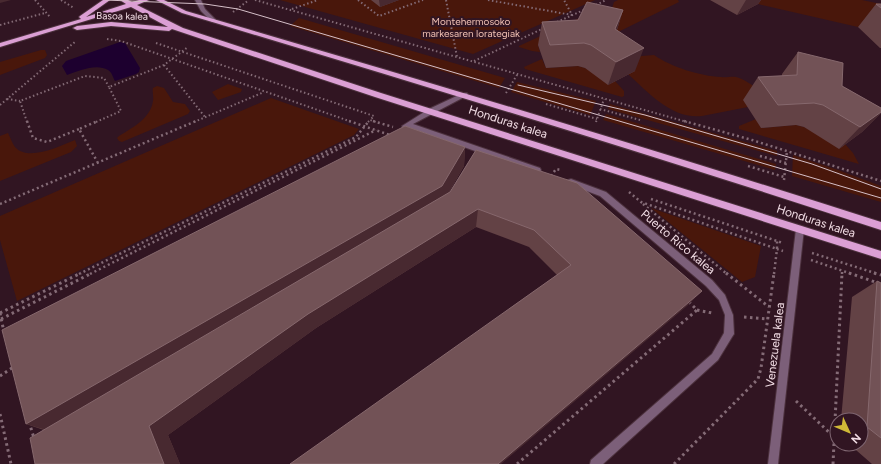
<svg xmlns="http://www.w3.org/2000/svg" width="881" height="464" font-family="Figtree,sans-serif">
<rect width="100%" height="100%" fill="#311522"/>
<path fill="#49170b" d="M280 0H595L473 54Z
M618 0H678L679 2 616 33 605 30 614 2Z
M750 0H862L881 4V25L858 27 758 4Z
M586 15 568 43 538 45 540 52 532 51 519 47V46Z
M299 18 505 78 499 88 290 26Z
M41 50H45L47 55 45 58 0 75V62Z
M654 55C671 67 700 76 721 77 726 78 732 76 736 77 744 78 763 93 771 98L748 107 702 116C671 119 649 93 628 74L634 71 617 58Z
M542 59 546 68 578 66 585 68 615 81 624 91V96L622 97 525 69 524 67Z
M517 82 596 101 590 115 511 92Z
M228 84 242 89 241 92 218 100 212 92Z
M157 86 164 88 173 102 185 104 190 111 188 114 122 142 119 141 117 138 119 136C132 128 151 118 153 101 154 97 152 92 153 88Z
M271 98 359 129 354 135 17 301 0 240V216Z
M610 104 777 151V156L608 109Z
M606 114 776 164 775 170 603 120Z
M756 119 761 128 796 125 804 127 845 144 853 153 859 164 739 129V126Z
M8 133C10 137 12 143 15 147 28 162 60 146 75 140L77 146 71 152 0 181V136Z
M793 155 838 170 881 186V202L792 176Z
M651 208 761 246 755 277 742 282Z"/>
<path fill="#1d002f" d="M120 42 125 43 140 68 139 72 136 74 115 81C113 78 112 72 108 70 96 63 79 71 67 75L62 66 66 61Z"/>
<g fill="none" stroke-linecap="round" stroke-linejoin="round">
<g stroke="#4c313d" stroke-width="2">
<path id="minor" d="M195 0H201L205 9 216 20V22H212L201 11Z
M463 93H467L468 95 413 124 540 168 541 170 540 172H534L408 127 403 128 402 126 429 109Z
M571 179 606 192 712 280 725 295 733 315 734 334 732 337 718 360 603 464H590L591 460 712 354 724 333 725 315 719 300 706 286 600 196 568 184 567 182 568 180Z"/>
</g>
<g stroke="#4c313d" stroke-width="2">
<path id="tertiary" d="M800 226 803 227 804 229 778 464H768L796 229 797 227Z"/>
</g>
<g stroke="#4c313d" stroke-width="2">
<path id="primary" d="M103 0H110L86 17 126 4 120 0H128L132 2 139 0H149L137 5 183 28 381 93 881 251V259L375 97 172 29 169 31 111 26 77 30 73 28 77 26 111 22 168 27 131 7 0 47V43L81 19 79 17 80 16Z
M156 0H164L186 11C419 79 650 148 881 222V230C649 154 416 83 182 13Z"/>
</g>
<path stroke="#846b76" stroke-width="2" stroke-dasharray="1.5 2.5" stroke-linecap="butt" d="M35 0 50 17
M61 0 74 8
M255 0 687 122
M358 0 379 16 423 0
M446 0 457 57
M488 0 572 15 564 0
M596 5 606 0
M292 9 318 0
M233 12 249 0
M557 22 586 9
M0 25 45 13
M107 39 121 41 352 122
M156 43 374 116 370 120 376 122
M474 61 542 29
M164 65 205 117
M506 93 517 75
M7 99 20 101
M546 104 597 119
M0 105 76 41
M600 109 640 120
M27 122 20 101 85 76 104 78 109 87
M96 122 121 111 109 87 164 65 188 47
M194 122 264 92
M368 122 370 120
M596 122 604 99"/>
<path stroke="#846b76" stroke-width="2.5" stroke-dasharray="2 3" stroke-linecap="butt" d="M27 121 33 138 47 142 79 129
M349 121 390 135
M373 121 393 127
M684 121 752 140 881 181
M760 156 786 163
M98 163 79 129 98 121
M748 166 784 177
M551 176 556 169 561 170
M784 180 787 151
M629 192 641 202 777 249V241
M651 199 783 243
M0 204 196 121
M643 204 727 274
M812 253 878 274
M811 260 852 274
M79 274 356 137 369 121
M90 274 376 130
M774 274 777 249 783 251
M842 274V271"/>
<path stroke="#846b76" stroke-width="3" stroke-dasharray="2.5 3.5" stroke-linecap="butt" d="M726 273 769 307
M849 273 881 284
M874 273 881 275
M697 310 712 313
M0 313 4 332
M0 313 81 273
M744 317 768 319
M1 319 92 273
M0 376 12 368
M796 401 833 436
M0 414 11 464
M29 422 34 438
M517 464 697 310 688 301
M674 464 758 379 761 368 774 273
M833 464 842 273"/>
<use href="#minor" fill="#7c5f79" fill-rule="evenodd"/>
<use href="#tertiary" fill="#7c5f79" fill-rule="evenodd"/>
<use href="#primary" fill="#db9fd4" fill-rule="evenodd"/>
<path stroke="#d5bfc8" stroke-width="1" d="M105 0 205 4 238 9 881 198
M518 85 645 115 812 164 881 189"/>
</g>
<path fill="#634245" d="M371 0H399L380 7Z
M710 0H761L758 4 737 15Z
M876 4H881V48H880L858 27Z
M623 10 617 30 635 71 608 85 585 68 578 66 546 68 538 45 542 22 578 20Z
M798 52 842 86 881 108V113L862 132 839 149 804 127 796 125 761 128 743 100 758 77 782 76V74Z
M465 147 464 166 448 194 450 192 476 150 687 306 557 275 529 247 476 227 316 328 168 435 180 464H35L44 430 26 424Z
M877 281 881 283V464H872L849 444H861V420H841L852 297Z"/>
<path fill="#482930" d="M0 0H11L0 3Z
M379 0H399L380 7Z
M746 0H761L758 4 737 15Z
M623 10 616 33 615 29Z
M644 48 635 71 608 85 616 62Z
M881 112V113L862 132 839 149 860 127Z
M465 147 464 166 442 204 53 432 26 424Z
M478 209 476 227 316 328 168 435 180 464H164L149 426 308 314Z
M702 291 687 306 501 464H498Z"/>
<path fill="#725256" stroke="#86686d" d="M587 2 623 10 615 29 644 48 616 62 591 45 584 43 550 45 542 22 578 20Z
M876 4H881V8Z
M798 52 843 63 842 86 881 108V112L860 127 823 105 814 103 778 105 758 77 797 75Z
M405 126 465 147 442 186 26 424 2 330Z
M476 150 577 183 702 291 498 464H290L571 265 534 230 478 209 308 314 149 426 164 464H35L30 438 450 192Z
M877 281 881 283V438L867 427Z"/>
<g text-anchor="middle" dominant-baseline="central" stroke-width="4" stroke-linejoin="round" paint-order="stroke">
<g font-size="10" fill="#f2dde5" stroke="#311522">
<text transform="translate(122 16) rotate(1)">Basoa kalea</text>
</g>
<g font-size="10" fill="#f0c0b3" stroke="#311522">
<text x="471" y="21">Montehermosoko<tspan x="471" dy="12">markesaren lorategiak</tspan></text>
</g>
<g font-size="12" fill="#f2dde5" stroke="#311522">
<text transform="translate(508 122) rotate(18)">Honduras kalea</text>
<text transform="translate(816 221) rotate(18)">Honduras kalea</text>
<text transform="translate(678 242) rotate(40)">Puerto Rico kalea</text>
<text transform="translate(775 345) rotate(-83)">Venezuela kalea</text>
</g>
</g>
<g transform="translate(849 432) rotate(134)"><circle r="19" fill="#311522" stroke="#7e6570"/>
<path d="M0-3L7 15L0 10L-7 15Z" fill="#cfb837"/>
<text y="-6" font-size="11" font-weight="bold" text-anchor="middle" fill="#f2dde5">N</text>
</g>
</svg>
